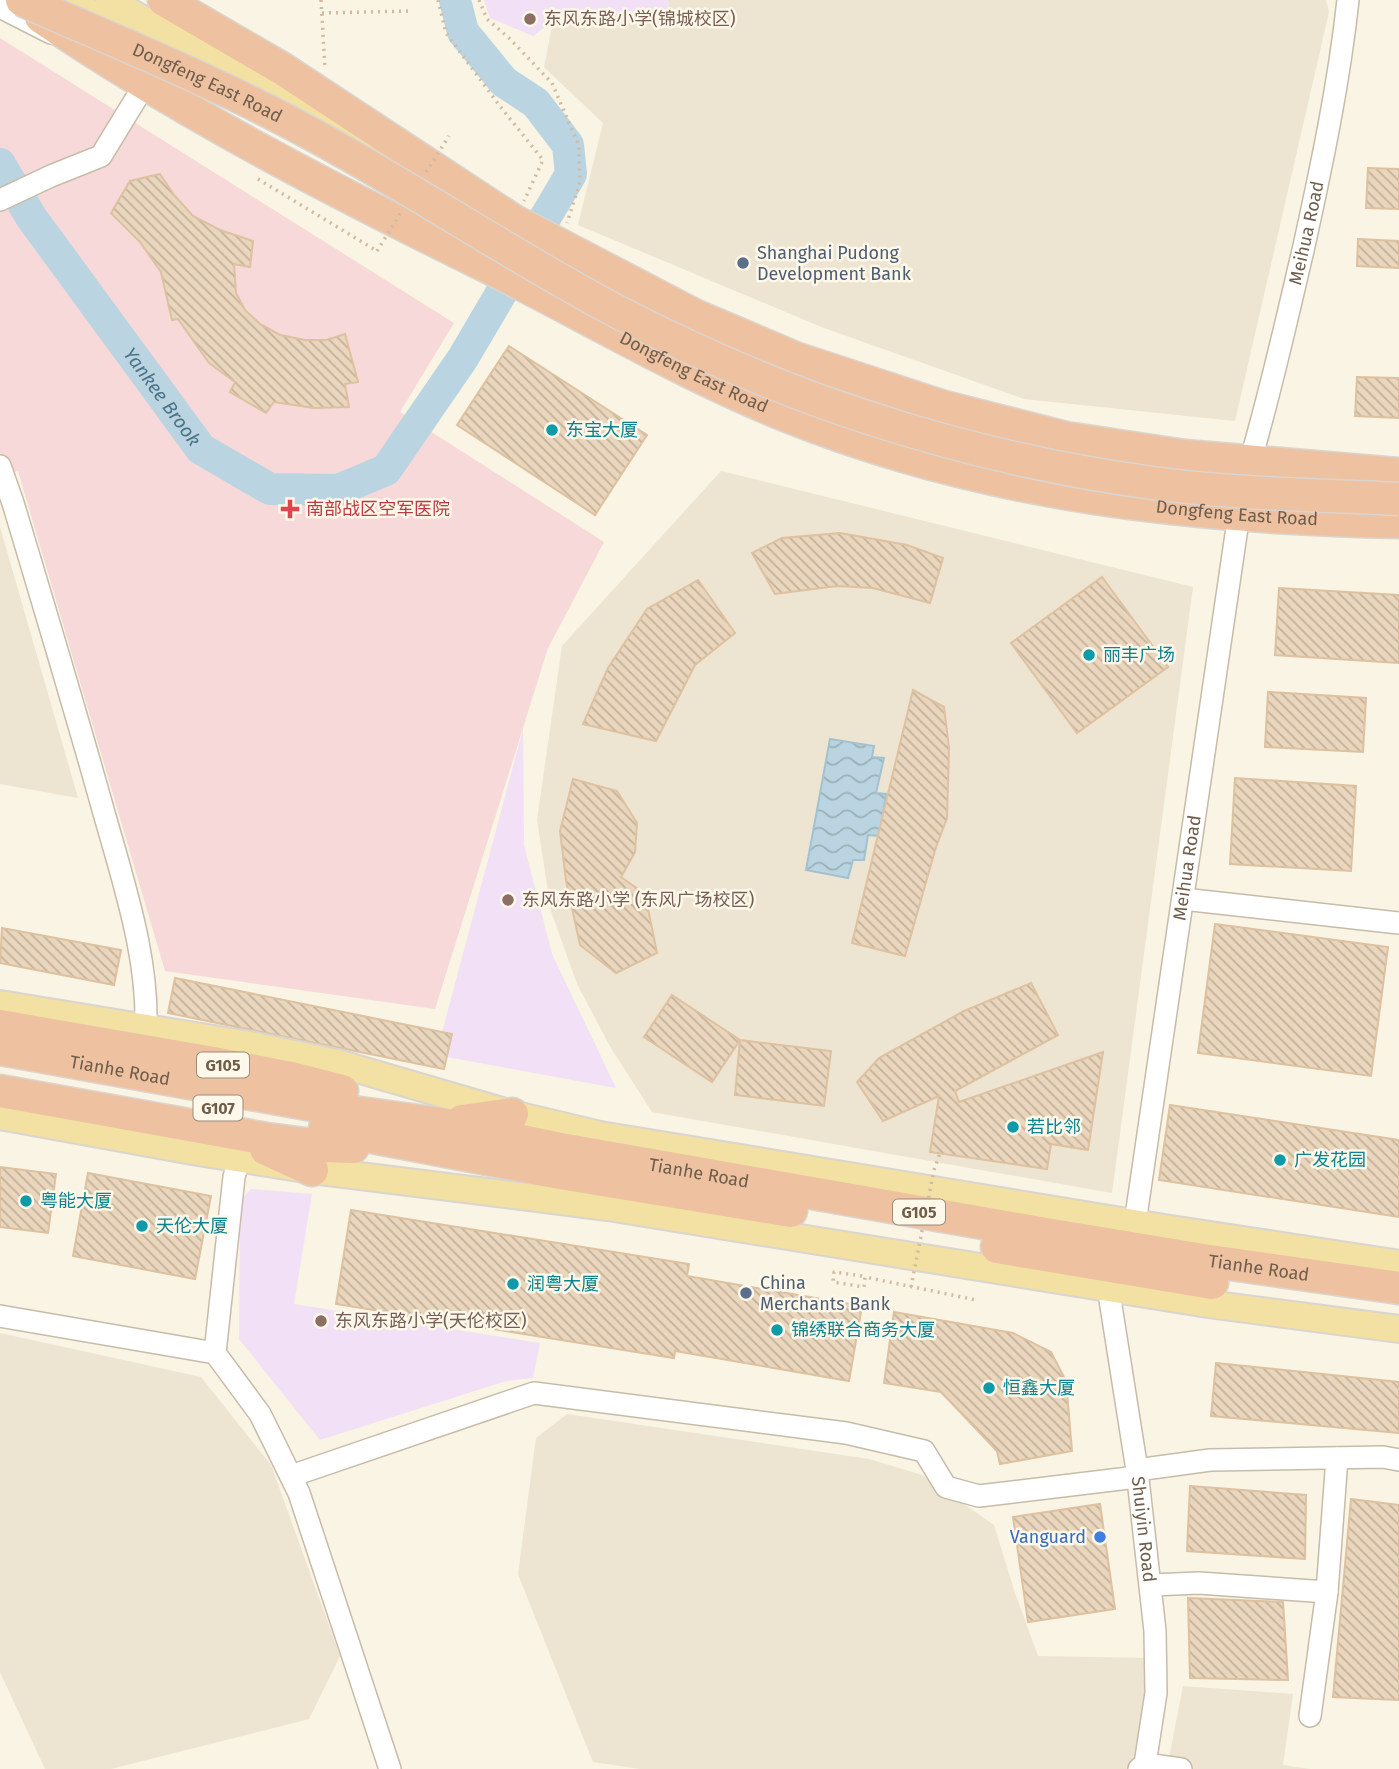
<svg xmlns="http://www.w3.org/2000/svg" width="1399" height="1769" font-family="'Fira Sans','Noto Sans SC',sans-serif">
<defs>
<pattern id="water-waves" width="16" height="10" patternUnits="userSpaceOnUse" patternTransform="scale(1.75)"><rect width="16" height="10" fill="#bad5e1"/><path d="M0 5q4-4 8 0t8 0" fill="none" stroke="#9bb0b9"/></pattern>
<pattern id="building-back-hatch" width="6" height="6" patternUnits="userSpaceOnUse" patternTransform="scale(1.75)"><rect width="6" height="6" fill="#ead6bc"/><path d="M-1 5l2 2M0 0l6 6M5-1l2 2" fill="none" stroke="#c2b19b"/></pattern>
</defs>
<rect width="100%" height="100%" fill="#f9f4e3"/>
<path fill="#ede4d1" d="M668 0H1326L1329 12 1235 421 1024 399 824 328 578 225 603 123 544 67 553 21 669 7Z
M721 471 1193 587 1112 1193 652 1112 611 1048 577 984 551 911 537 820 562 646Z
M0 527 78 798 0 784Z
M0 1333 201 1377 271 1465 340 1656 309 1719 111 1769H45L0 1672Z
M567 1414 869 1459 922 1475 994 1525 1014 1590 1038 1656 1148 1658 1145 1719 1137 1761 1126 1769H640L593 1762 518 1574 536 1438Z
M1183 1686 1293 1694 1283 1765 1310 1769H1167Z"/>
<path fill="#f1e0f6" d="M484 0H668L669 7 553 21 533 36 490 18Z
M523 729 524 845 552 954 616 1088 436 1055Z
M251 1189 312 1194 294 1304 540 1343 533 1378 506 1381 320 1440 239 1339 240 1200Z"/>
<path fill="#f6d9d8" d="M0 38 454 323 400 412 604 542 548 648 435 1009 165 971 18 471 0 475Z"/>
<path fill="url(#water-waves)" stroke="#a2c2d1" stroke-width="2" d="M830 739 874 746 872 757 884 758 876 793 886 794 880 836 868 835 864 860H853L848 878 806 870Z"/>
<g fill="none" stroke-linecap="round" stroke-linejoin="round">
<g stroke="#bad5e1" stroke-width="32">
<path d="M455 0 463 32 504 82 536 103 568 145 571 174 542 223"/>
<path id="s1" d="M0 164 31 217 201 449 270 489 338 490 386 470 463 358 523 256"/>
</g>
</g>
<path fill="url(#building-back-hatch)" stroke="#ddc1a0" stroke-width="2" d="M1368 168 1399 169V209L1366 208Z
M160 174 174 195 193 216 220 230 253 241 250 267 234 264 236 293 245 310 260 324 280 335 305 340H326L345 334 358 382 345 384 349 407 314 408 274 402 266 413 230 392 235 382 209 363 178 319 172 320 161 272 140 242 111 213 130 181Z
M1358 239 1399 241V268L1357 266Z
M509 346 647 435 595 515 457 425Z
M1357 377 1399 378V418L1355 416Z
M840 533 907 545 943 558 930 603 873 588 837 586 775 594 752 553 782 538Z
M1102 577 1168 667 1077 733 1011 643Z
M698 580 735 633 695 665 656 741 583 724 608 668 647 609Z
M1279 588 1399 595V663L1275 655Z
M913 690 944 707 949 748 947 818 936 847 905 956 852 943Z
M1268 692 1366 698 1363 752 1265 747Z
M1235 778 1356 786 1351 871 1230 864Z
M573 779 617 791 637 823 635 852 621 877 645 894 657 953 616 973 580 945 566 880 560 831Z
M1215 924 1388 947 1371 1076 1198 1053Z
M2 928 121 950 114 985 0 963Z
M175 978 452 1034 444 1069 168 1013Z
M1031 983 1058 1035 955 1091 959 1102 1103 1052 1088 1150 1051 1144 1047 1169 930 1152 939 1096 883 1121 857 1082 879 1058 964 1011Z
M672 995 740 1040 712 1082 644 1037Z
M740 1040 831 1051 824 1106 735 1095Z
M1170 1105 1399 1140V1217L1159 1180Z
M0 1167 56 1174 48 1233 0 1227Z
M88 1173 211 1196 195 1279 73 1256Z
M351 1210 689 1264 687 1276 862 1306 849 1381 675 1351 674 1358 336 1304Z
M894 1312 1013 1333 1051 1352 1066 1381 1072 1451 1000 1464 997 1451 941 1392 884 1383Z
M1216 1363 1399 1382V1433L1211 1416Z
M1190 1486 1306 1495 1305 1559 1187 1551Z
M1351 1499 1399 1505V1700L1333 1697Z
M1100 1504 1115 1609 1028 1622 1013 1517Z
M1188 1598 1283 1602 1288 1680 1190 1678Z"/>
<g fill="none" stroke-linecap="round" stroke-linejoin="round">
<g stroke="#c7bba9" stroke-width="24">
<g id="minor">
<path d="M0 7 51 33"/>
<path d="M0 200 51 176 101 156 145 84"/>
<path id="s2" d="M1250 462C1271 391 1287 318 1304 246 1322 164 1339 83 1348 0"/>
<path d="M0 466 13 503C44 606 75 709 104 813 124 884 152 967 145 1042"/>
<path d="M1183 899 1399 923"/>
<path d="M239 1159 234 1177 215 1353 260 1414 299 1493 390 1769"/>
<path id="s3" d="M1135 1223 1239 514"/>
<path id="s4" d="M1108 1287 1137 1470 1155 1631 1156 1693 1145 1764 1139 1769"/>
<path d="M0 1316 215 1353"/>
<path d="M1137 1470 1210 1460 1383 1457 1399 1460"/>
<path d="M291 1476 534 1393 846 1433 924 1451 946 1487 979 1496 1137 1477"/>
<path d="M1151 1585 1199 1583 1327 1592"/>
<path d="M1310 1716 1327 1592 1337 1458"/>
<path d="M1145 1769V1764L1181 1769"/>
</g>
</g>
<g stroke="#dad5d0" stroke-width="30">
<path id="major" d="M68 0 118 29
M109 0 301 111 428 179
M0 1004 250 1045 337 1063 512 1114 600 1135 1164 1228 1399 1264
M0 1116 198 1152 312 1170 608 1207 1208 1304 1399 1329"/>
</g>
<g stroke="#dad5d0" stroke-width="35">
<g id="highway">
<path d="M164 0 281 68 514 221 694 315 795 358 944 407 1066 438 1185 456 1399 474"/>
<path id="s5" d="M41 17C182 113 334 191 486 266 588 317 685 375 790 417 985 495 1191 518 1399 522"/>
<path d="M0 1026 213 1063 291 1078 342 1091"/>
<path id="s6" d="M0 1049 346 1111 441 1124 555 1148 1040 1233 1203 1260 1399 1288"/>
<path d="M0 1091 267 1139 321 1146 353 1147"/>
<path d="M462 1121 512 1114"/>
<path d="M325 1128 560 1173 791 1211"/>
<path d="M266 1149 312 1170"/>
<path d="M997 1247 1212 1283"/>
</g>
</g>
<path stroke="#d0bba2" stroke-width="3.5" stroke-dasharray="2 5" stroke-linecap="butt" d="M321 0 325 68
M438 0 446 33 499 105 543 160 524 201
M479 0 487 19 509 38 552 83 579 146 580 182 567 223
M322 13 412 11
M258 179 377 251
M934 1170 940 1153
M862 1276 834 1272 833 1282 864 1287 865 1277 976 1300"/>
<use href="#minor" stroke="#fff" stroke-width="21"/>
<use href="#major" stroke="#f2e1a2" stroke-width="26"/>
<use href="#highway" stroke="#eec1a0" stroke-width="32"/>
<g stroke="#dad5d0" stroke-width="35" stroke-linecap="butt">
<g id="highway-bridge">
<path id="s7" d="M22 0C117 42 214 81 306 131 411 187 510 255 616 311 695 352 778 388 863 416 957 447 1055 470 1153 483 1235 494 1317 495 1399 499"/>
</g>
</g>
<path stroke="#d0bba2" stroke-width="3.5" stroke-dasharray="2 5" stroke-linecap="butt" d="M426 172 449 136
M377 251 402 211
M911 1287 933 1175"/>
<use href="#highway-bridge" stroke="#eec1a0" stroke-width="32"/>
</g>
<g fill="#8d6e63" stroke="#fdf8e9" stroke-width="2.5">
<circle cx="530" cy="19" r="7"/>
<circle cx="508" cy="900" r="7"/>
<circle cx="321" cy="1321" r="7"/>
</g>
<g fill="#5c6f8a" stroke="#fdf8e9" stroke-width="2.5">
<circle cx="743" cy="263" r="7"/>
<circle cx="746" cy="1293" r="7"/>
</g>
<g fill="#0f9aa8" stroke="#fdf8e9" stroke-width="2.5">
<circle cx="552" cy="430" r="7"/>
<circle cx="1089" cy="655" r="7"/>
<circle cx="1013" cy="1127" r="7"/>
<circle cx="1280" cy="1160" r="7"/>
<circle cx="26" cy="1201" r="7"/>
<circle cx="142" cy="1226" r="7"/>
<circle cx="513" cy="1284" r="7"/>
<circle cx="777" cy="1330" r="7"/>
<circle cx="989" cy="1388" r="7"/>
</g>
<path fill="#e0444e" stroke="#fdf8e9" stroke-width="2.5" d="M286.5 498.5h7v7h7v7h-7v7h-7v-7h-7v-7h7z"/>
<circle fill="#3f7fe0" stroke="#fdf8e9" stroke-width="2.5" cx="1100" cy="1537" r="7"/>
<g text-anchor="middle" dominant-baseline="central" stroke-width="5" stroke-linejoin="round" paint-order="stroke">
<g fill="#fdf8e9" stroke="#9a8c7b" stroke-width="2">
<rect x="197" y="1052.5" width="52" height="25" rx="5"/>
<rect x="193.5" y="1095.5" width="49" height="25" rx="5"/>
<rect x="893" y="1199.5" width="52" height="25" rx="5"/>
</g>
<g font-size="16" font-weight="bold" fill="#6f5e4c">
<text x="223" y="1065">G105</text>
<text x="218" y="1108">G107</text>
<text x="919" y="1212">G105</text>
</g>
<g font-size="18" fill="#785e54" stroke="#fdf8e9" text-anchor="start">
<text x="544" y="19">东风东路小学(锦城校区)</text>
<text x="522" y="900">东风东路小学 (东风广场校区)</text>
<text x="335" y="1321">东风东路小学(天伦校区)</text>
</g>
<g font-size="18" fill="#6f5e4c" stroke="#fdf8e9">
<text stroke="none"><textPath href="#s7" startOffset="203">Dongfeng East Road</textPath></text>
<text stroke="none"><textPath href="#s2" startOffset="236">Meihua Road</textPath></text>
<text stroke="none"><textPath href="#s5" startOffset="744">Dongfeng East Road</textPath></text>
<text stroke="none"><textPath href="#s5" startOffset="1309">Dongfeng East Road</textPath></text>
<text stroke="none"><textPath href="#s3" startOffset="359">Meihua Road</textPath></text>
<text stroke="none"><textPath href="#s6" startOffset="122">Tianhe Road</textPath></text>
<text stroke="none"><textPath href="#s6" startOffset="710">Tianhe Road</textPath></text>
<text stroke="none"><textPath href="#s6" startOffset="1278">Tianhe Road</textPath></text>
<text stroke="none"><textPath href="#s4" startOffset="245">Shuiyin Road</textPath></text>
</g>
<g font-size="18" fill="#4e5e75" stroke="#fdf8e9" text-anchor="start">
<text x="757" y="253">Shanghai Pudong<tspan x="757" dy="21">Development Bank</tspan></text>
<text x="760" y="1283">China<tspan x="760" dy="21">Merchants Bank</tspan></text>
</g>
<g font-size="18" fill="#0d838f" stroke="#fdf8e9" text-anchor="start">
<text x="566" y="430">东宝大厦</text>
<text x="1103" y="655">丽丰广场</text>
<text x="1027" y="1127">若比邻</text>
<text x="1294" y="1160">广发花园</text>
<text x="40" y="1201">粤能大厦</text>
<text x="156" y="1226">天伦大厦</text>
<text x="527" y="1284">润粤大厦</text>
<text x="791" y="1330">锦绣联合商务大厦</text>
<text x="1003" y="1388">恒鑫大厦</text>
</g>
<g font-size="18" fill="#be3a42" stroke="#fdf8e9" text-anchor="start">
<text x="306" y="509">南部战区空军医院</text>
</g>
<g font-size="18" fill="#366cbe" stroke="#fdf8e9" text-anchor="end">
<text x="1086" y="1537">Vanguard</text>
</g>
<g font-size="19" font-style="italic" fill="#4c7387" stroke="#fdf8e9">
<text stroke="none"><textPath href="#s1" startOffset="284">Yankee Brook</textPath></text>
</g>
</g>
</svg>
